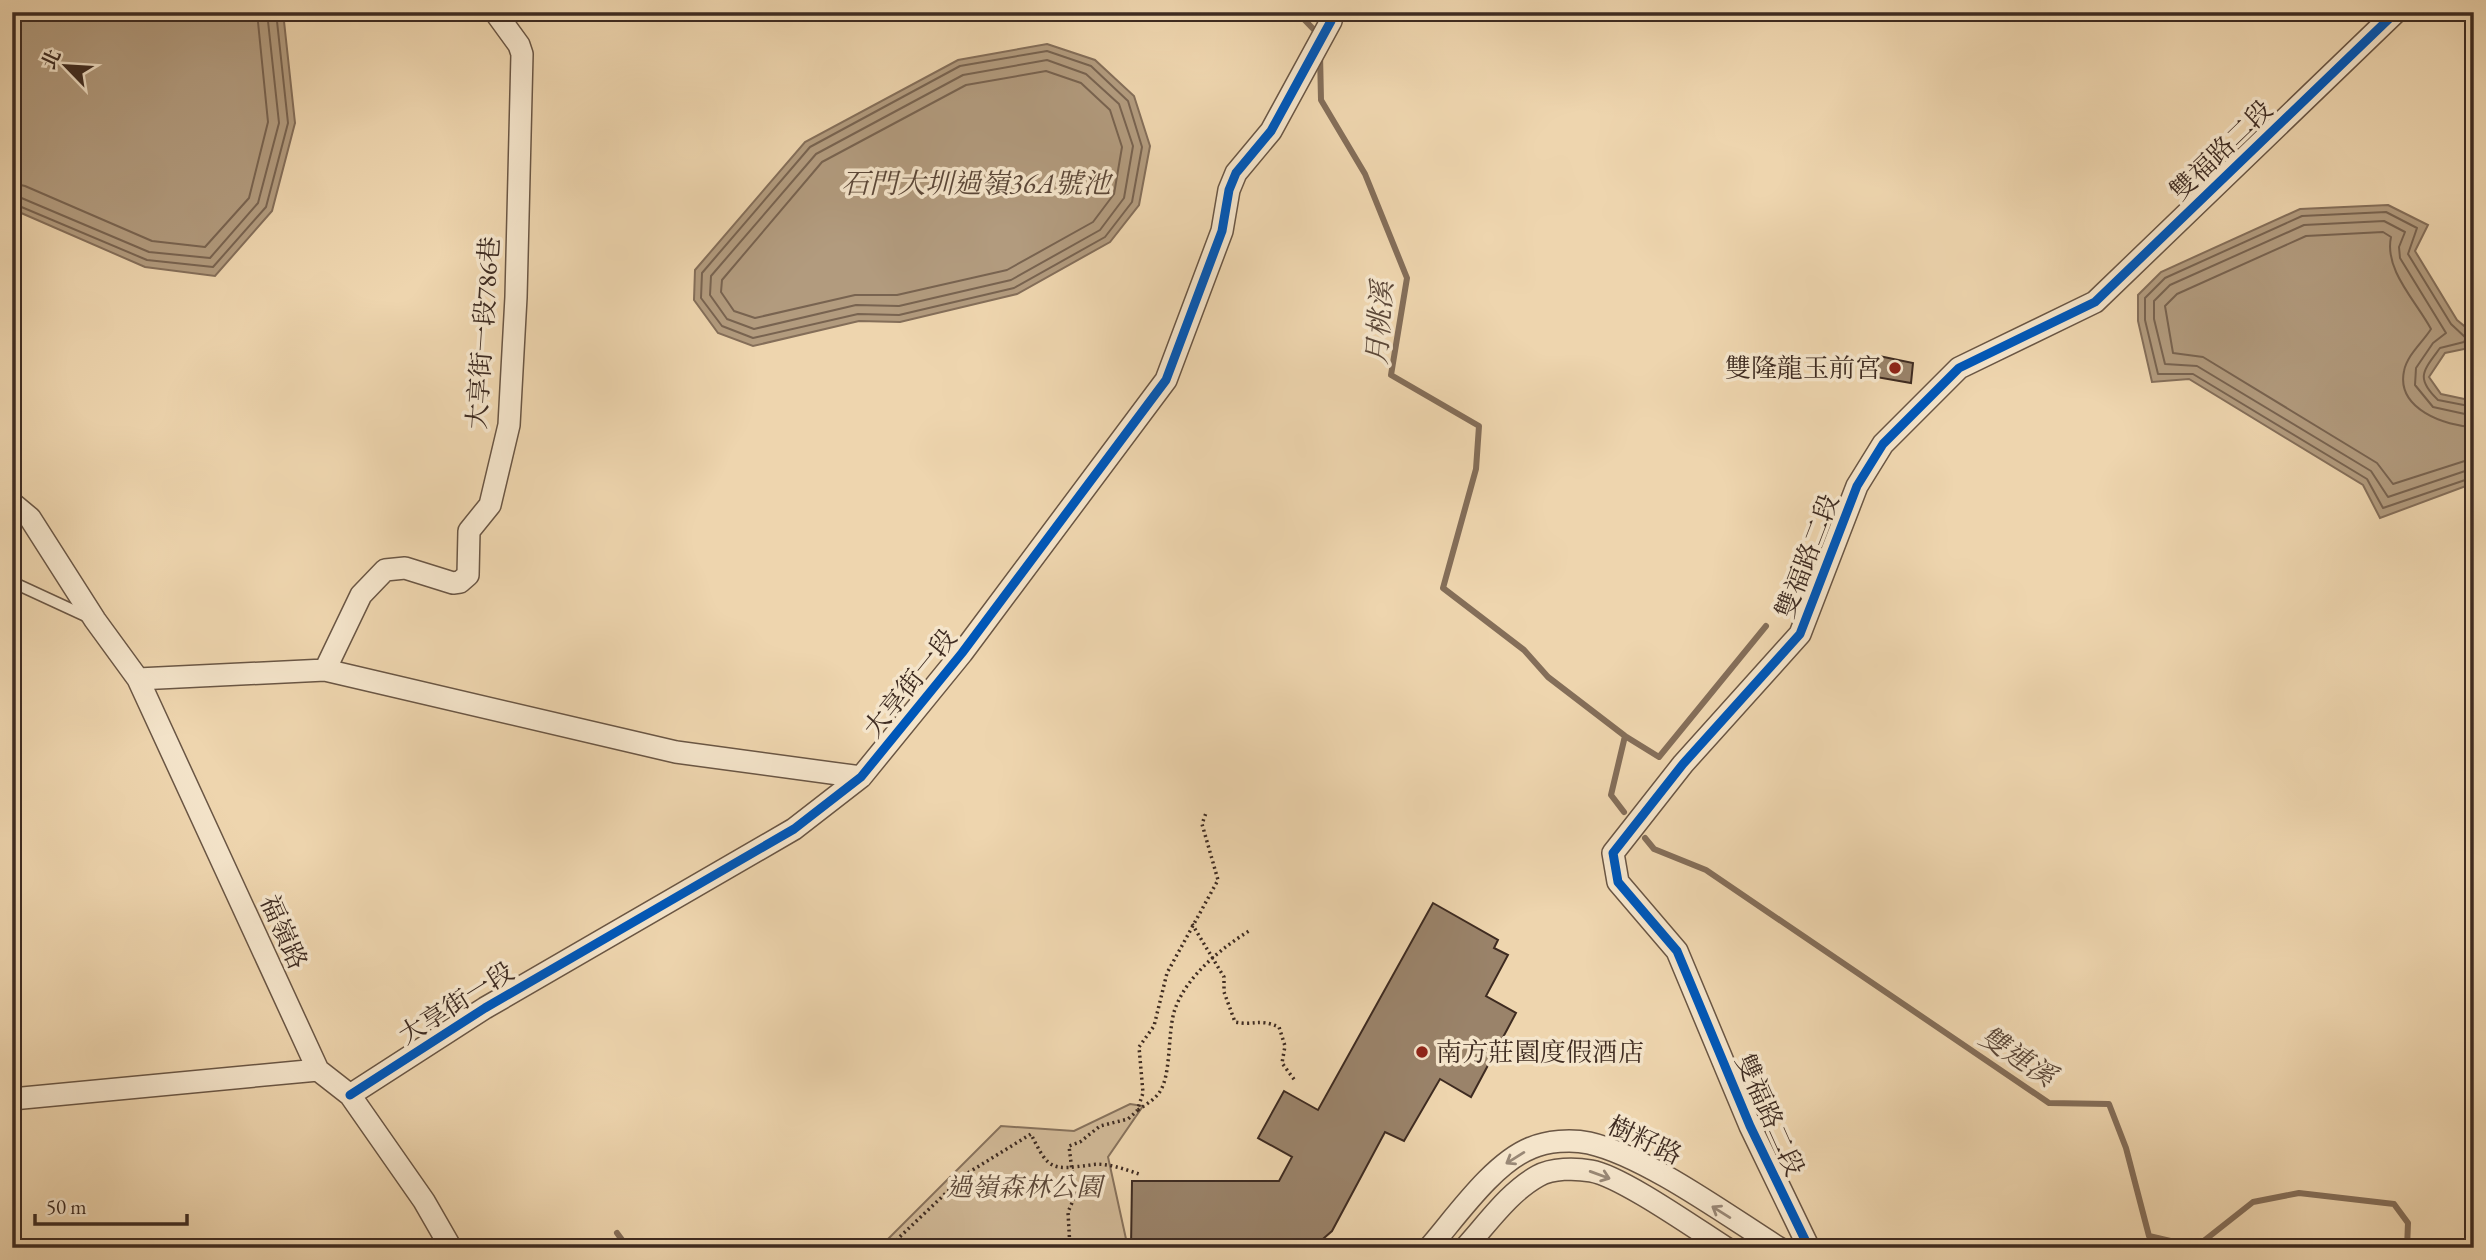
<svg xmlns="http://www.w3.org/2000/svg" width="2486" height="1260" font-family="'EB Garamond','Noto Serif TC',serif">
<rect width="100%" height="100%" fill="#eed5ae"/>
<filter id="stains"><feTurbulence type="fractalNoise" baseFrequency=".00286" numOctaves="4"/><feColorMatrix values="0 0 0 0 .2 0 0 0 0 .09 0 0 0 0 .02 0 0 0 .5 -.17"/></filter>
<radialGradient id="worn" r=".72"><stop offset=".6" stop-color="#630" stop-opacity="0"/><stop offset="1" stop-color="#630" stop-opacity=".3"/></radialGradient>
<path fill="#d0b896" stroke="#87725c" stroke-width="2" d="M1130 1104 1143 1106 1108 1157 1128 1248H879L1001 1126 1074 1131Z"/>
<path fill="#b29b7e" stroke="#846e59" stroke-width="2" d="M12 12H283L295 123 272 211 215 276 145 267 12 209Z
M1047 44 1095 60 1134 96 1150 146 1139 205 1110 242 1017 294 900 322 859 321 753 346 718 333 694 300 695 270 805 142 958 60Z
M2388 205 2428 225 2415 251 2457 320 2474 334V347L2445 353 2429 377 2441 394 2474 401V483L2380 518 2363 485 2189 379 2152 382 2138 321V295L2161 272 2300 209Z"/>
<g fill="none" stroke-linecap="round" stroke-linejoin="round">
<path stroke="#786350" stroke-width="2" d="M1047 51 1091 66 1128 101 1142 147 1132 202 1105 237 1014 288 899 315 858 314 753 338 722 326 701 298 702 273 810 147 960 66Z
M1047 60 1086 74 1119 104 1133 146 1124 198 1100 230 1011 280 899 306 856 305 754 329 727 319 710 295 711 276 816 154 963 75Z
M1046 71 1081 83 1110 110 1122 147 1114 194 1093 222 1007 270 897 295H855L755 318 734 311 721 292 722 280 822 162 966 85Z
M12 183 25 186 152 241 205 247 249 198 268 122 257 12
M12 194 149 252 210 258 258 203 279 123 267 12
M12 203 147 260 213 267 266 207 288 123 276 12
M2474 407 2438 400C2415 378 2423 371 2440 348L2464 342 2466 338 2451 324 2408 254 2417 228 2386 212 2302 216 2165 278 2145 298V320L2158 374H2193L2367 479 2383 508 2474 477
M2474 416 2433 407 2415 385 2416 368 2433 343 2446 333 2400 258 2399 247 2405 232 2384 221 2304 225 2170 285 2154 301V319L2165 364 2197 366 2371 471 2388 497 2474 468
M2474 427C2445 426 2396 409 2404 371 2407 355 2423 342 2431 329 2416 301 2384 270 2391 237L2383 232 2306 236 2177 294 2165 306 2173 353 2203 357 2377 463 2393 484 2474 458"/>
<path stroke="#846e59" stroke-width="6" d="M1297 12 1320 36
M1320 54 1321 100 1365 174 1407 278 1391 375 1479 426 1476 469 1443 588 1524 650 1548 677 1625 736 1659 757 1766 626
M1624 812 1611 795 1625 736
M1645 838 1654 849 1706 870 2049 1103 2109 1104 2126 1148 2149 1236 2196 1247 2253 1202 2299 1193 2394 1204 2408 1223 2407 1248
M617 1233 628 1248"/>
</g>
<path fill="#9a836a" stroke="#3e2b21" stroke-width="2" d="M1879 356 1913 363 1911 383 1876 377Z
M1433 903 1498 940 1494 948 1508 955 1486 996 1516 1013 1471 1097 1440 1079 1404 1141 1385 1132 1332 1231 1316 1245 1308 1248H1131L1132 1181H1279L1292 1157 1258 1138 1284 1091 1318 1110Z"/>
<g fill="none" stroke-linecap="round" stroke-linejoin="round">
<g stroke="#6a5644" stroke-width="13">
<path id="lane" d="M12 582 90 618"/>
</g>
<g stroke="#6a5644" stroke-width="24">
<path id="street" d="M12 503 30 518 95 620 138 679 318 1070 350 1095 424 1201 451 1248
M325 670 361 595 385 570 405 568 453 583 460 582 468 575 469 531 490 505 509 425 516 297 522 54 519 45 495 12
M138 679 325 670 676 752 861 777
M350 1095 485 1008 794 829 861 777 962 653 1166 380 1222 231 1229 190 1236 173 1271 131 1331 21 1333 12
M12 1099 318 1070
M1429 1248C1456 1217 1493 1163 1531 1148 1547 1141 1571 1139 1589 1143 1646 1156 1728 1216 1779 1248
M1465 1248C1487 1224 1509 1192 1538 1176 1552 1168 1575 1168 1591 1171 1621 1176 1696 1229 1726 1248
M1809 1248 1750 1126 1677 951 1618 882 1613 853 1683 764 1800 634 1857 486 1883 444 1959 368 2095 302 2396 12"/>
</g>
<path stroke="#3e2b21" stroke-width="3.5" stroke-dasharray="2 3.5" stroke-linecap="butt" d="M1192 924 1224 977V992L1235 1022C1255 1026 1258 1018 1279 1027L1285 1046 1282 1063 1296 1082
M1138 1110C1145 1105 1154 1100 1159 1093 1172 1075 1167 1032 1175 1009 1187 976 1220 949 1249 931
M888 1248 966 1174 1031 1134C1049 1171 1052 1170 1090 1165 1106 1162 1124 1169 1139 1174
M1070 1248 1068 1212 1075 1196 1069 1146 1080 1142 1100 1126 1128 1119 1137 1111 1143 1093 1139 1047 1154 1026 1167 973 1218 880 1202 824 1206 813"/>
<use href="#lane" stroke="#f4e4ca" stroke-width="10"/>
<use href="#street" stroke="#f4e4ca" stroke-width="21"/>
<g stroke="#f4e4ca" stroke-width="13">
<path id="cycleway" d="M350 1095 485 1008 794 829 861 777 962 653 1166 380 1222 231 1229 190 1236 173 1271 131 1331 21 1333 12
M1809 1248 1750 1126 1677 951 1618 882 1613 853 1683 764 1800 634 1857 486 1883 444 1959 368 2095 302 2396 12"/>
</g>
<use href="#cycleway" stroke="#0057b8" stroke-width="9"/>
</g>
<defs><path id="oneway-shaft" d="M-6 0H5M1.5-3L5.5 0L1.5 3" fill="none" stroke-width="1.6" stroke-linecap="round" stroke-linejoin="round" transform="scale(1.75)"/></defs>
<g stroke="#998876">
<use href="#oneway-shaft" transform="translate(1515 1158) rotate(148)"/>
<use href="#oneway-shaft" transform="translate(1600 1175) rotate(20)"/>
<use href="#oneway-shaft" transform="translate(1721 1212) rotate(-148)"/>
</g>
<g fill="#8f2418" stroke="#f4e4ca" stroke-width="2.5">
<circle cx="1895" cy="368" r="7"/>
<circle cx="1422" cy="1052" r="7"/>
</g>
<g text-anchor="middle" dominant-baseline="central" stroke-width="7" stroke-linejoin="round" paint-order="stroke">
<g font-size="26" fill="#3e2b21" stroke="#f4e4ca">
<text transform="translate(2221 150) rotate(-44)">雙福路二段</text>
<text transform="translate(483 333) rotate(-86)">大享街一段786巷</text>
<text transform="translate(1807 556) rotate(-69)">雙福路二段</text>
<text transform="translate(910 683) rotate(-51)">大享街一段</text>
<text transform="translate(284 932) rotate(66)">福嶺路</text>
<text transform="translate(456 1003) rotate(-32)">大享街一段</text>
<text transform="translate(1770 1115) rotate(66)">雙福路二段</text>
<text transform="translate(1645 1140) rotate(25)">樹籽路</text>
</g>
<g font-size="26" fill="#3e2b21" stroke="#f4e4ca" text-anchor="end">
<text x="1881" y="368">雙隆龍玉前宮</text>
<text x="1436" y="1052" text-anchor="start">南方莊園度假酒店</text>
</g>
<g font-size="26" font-style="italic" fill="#5b4738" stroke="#f4e4ca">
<text x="1024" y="1187">過嶺森林公園</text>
</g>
<g font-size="28" font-style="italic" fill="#5b4738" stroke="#f4e4ca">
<text x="976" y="183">石門大圳過嶺36A號池</text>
<text transform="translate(1379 323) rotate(-86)">月桃溪</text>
<text transform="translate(2018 1056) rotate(33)">雙連溪</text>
</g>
</g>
<rect width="2486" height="1260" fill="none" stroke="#eed5ae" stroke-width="42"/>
<rect x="14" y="14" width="2458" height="1232" fill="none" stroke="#3e2b21" stroke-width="3.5"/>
<rect x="21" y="21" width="2444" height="1218" fill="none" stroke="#3e2b21" stroke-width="2"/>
<g transform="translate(66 66) rotate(295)" stroke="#f4e4ca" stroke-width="5" paint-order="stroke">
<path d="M0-5L12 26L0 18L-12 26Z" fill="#3e2b21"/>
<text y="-10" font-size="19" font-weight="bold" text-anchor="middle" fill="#3e2b21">北</text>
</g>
<path d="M35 1214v10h152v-10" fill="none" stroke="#3e2b21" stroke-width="3.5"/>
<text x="46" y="1214" font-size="21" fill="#3e2b21" stroke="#f4e4ca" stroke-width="5" paint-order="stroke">50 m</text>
<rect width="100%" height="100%" filter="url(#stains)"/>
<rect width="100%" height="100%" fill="url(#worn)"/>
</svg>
